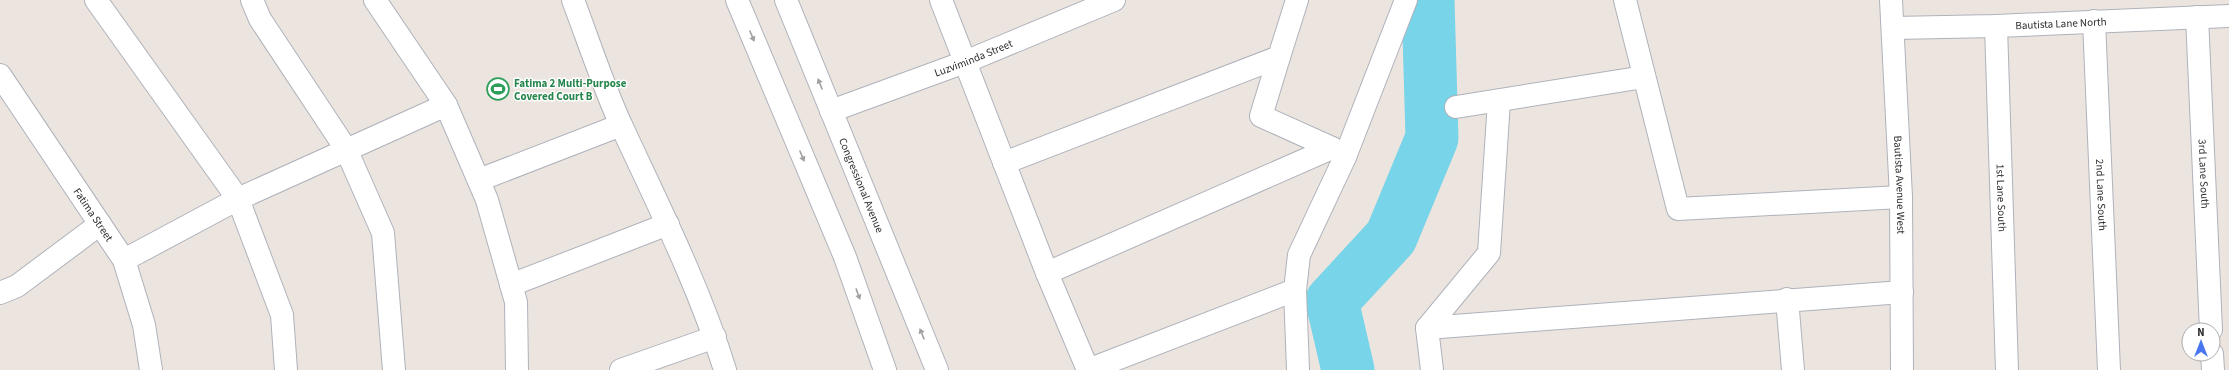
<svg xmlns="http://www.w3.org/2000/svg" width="2229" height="370" font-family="'Source Sans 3',sans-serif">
<rect width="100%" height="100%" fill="#ece5df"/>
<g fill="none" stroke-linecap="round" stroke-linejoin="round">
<path stroke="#78d4e8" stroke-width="53" d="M1348 370 1332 301 1391 237 1432 138 1428 0"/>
<g stroke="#afb2bb" stroke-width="24">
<g id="street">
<path d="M96 0 238 199 282 315 286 370"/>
<path d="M252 0 260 19 346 149 383 233 394 370"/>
<path d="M375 0 446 105 487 200 516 302 517 370"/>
<path d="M573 0C589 42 603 86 622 127 659 207 699 286 725 370"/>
<path d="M941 0 1047 273 1088 370"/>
<path d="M1625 0 1678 209 1901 197"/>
<path id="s1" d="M1891 0 1901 197 1902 370"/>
<path id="s2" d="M2197 17 2211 330"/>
<path id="s3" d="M2094 21 2109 370"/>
<path id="s4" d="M1996 26 2007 370"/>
<path id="s5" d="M1893 28 1996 26 2229 16"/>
<path d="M1279 57 1261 116 1332 148"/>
<path d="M1456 107 1644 77"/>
<path id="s6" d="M831 111 965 62 1114 0"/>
<path d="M1004 163 1279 57 1297 0"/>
<path d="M479 180 621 125"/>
<path d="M124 260 238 199 446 105"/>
<path d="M1047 273 1332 148 1345 157"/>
<path d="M511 285 668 224"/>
<path d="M0 293 17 286 100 224"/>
<path d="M1787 299 1793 370"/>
<path d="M1427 328 1902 292"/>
<path d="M2212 354 2213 370"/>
<path d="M621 370 715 337"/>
<path d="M1088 370 1295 290"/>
<path d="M1298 370 1295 290 1299 255 1345 157 1406 0"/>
<path d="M1432 370 1427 328 1489 253 1499 101"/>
</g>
</g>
<g stroke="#afb2bb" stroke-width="24">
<g id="secondary">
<path d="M737 0 845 257 885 370"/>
<path id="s7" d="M786 0 937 370"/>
<path id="s8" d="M0 75 124 260 144 325 151 370"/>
</g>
</g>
<use href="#street" stroke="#fff" stroke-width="22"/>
<use href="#secondary" stroke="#fff" stroke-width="22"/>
</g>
<defs><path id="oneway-solid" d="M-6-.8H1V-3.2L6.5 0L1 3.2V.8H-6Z"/></defs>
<g fill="#a0a0a0">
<use href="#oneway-solid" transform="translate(752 36) rotate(67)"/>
<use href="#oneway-solid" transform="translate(820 84) rotate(-112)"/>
<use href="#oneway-solid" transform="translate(802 156) rotate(67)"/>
<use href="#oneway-solid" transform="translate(858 294) rotate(70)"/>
<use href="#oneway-solid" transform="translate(922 334) rotate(-112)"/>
</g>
<defs>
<g id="stadium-ring" transform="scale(1.15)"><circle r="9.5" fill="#fff" stroke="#2e9e5b" stroke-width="1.5"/><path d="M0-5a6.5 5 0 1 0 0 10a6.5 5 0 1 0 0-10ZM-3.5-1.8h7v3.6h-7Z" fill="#2e9e5b"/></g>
</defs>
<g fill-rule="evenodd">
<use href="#stadium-ring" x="498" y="89"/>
</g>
<g text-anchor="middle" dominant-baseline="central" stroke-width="3" stroke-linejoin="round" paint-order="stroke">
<g font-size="11" fill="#2c2c2c" stroke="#fff">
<text stroke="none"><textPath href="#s5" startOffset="168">Bautista Lane North</textPath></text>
<text stroke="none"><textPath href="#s6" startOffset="152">Luzviminda Street</textPath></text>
<text stroke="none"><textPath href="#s2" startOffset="157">3rd Lane South</textPath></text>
<text stroke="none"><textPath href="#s7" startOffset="200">Congressional Avenue</textPath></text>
<text stroke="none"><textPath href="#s1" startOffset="185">Bautista Avenue West</textPath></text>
<text stroke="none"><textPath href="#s3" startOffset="174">2nd Lane South</textPath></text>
<text stroke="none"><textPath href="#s4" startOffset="172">1st Lane South</textPath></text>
<text stroke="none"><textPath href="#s8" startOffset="168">Fatima Street</textPath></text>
</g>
<g font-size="11" font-weight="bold" fill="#27864d" stroke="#fff" text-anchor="start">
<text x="514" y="83">Fatima 2 Multi-Purpose<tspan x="514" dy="13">Covered Court B</tspan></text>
</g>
</g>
<g transform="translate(2201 342)"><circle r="19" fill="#ffffff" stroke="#ababab"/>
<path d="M0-3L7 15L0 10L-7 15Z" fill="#4976ef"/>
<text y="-6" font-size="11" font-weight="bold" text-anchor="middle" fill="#2c2c2c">N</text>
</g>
</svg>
